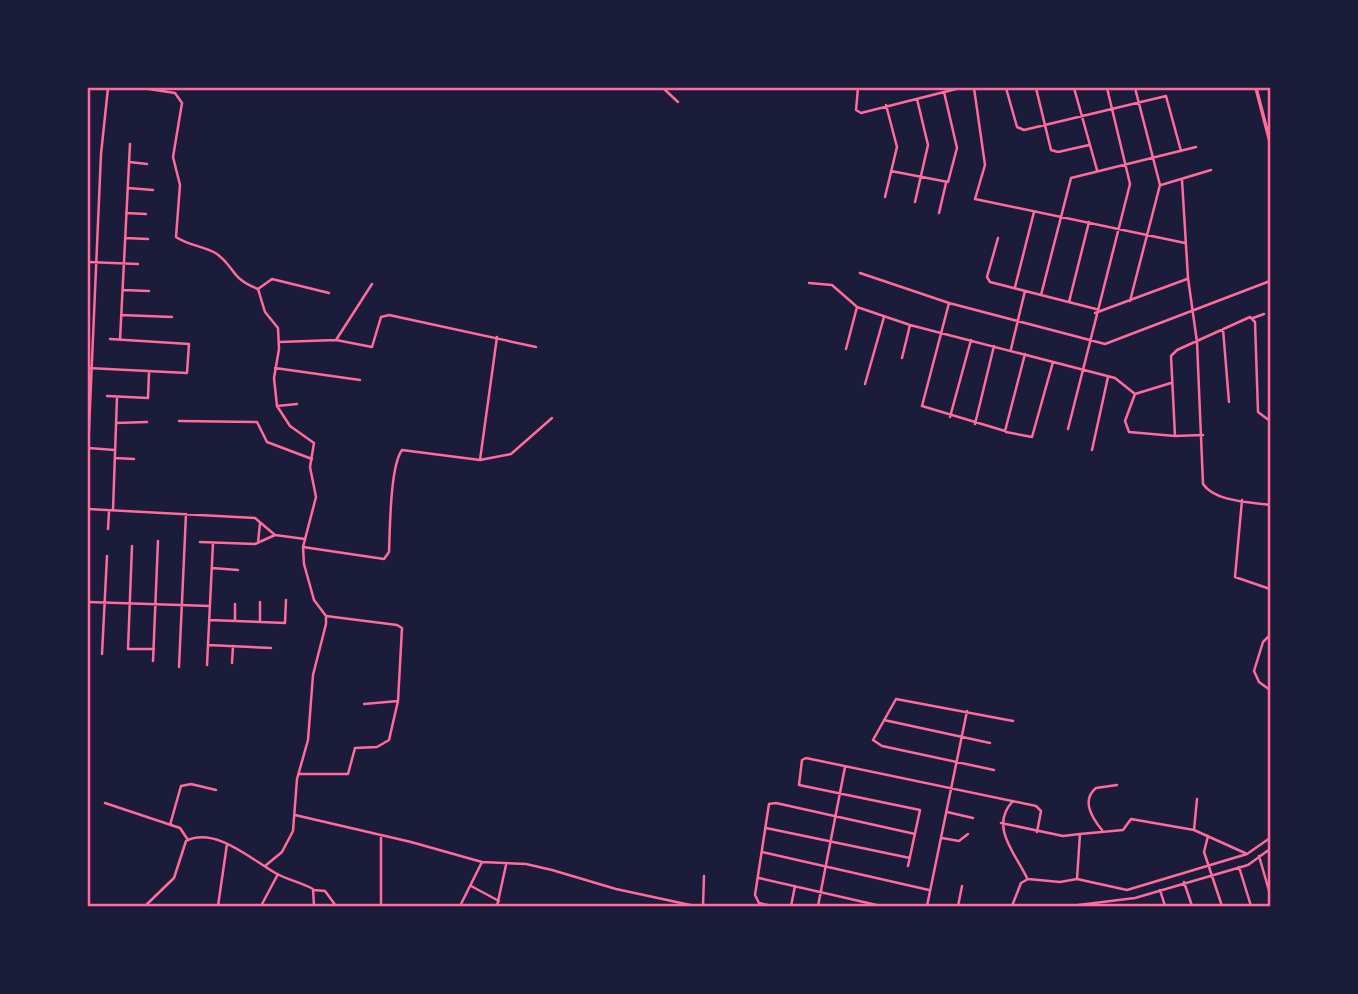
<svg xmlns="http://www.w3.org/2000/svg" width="1358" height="994" font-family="'PT Sans Narrow',sans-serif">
<rect width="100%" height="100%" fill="#1b1b3a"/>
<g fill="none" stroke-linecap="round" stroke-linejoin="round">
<path stroke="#ff6b9d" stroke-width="2.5" d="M142 88 175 93 182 103 173 157 180 185 176 237C189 246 205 246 217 254 236 268 230 278 258 289L265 312 278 328 279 349 274 378 277 406 290 426 314 443 310 467 316 497 303 547 304 564 314 600 326 616V624L313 675 308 740 297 779 293 831 282 852 265 866
M663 88 678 102
M858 88 856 110 861 113 960 88
M974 88 985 165 975 199 1185 243
M1006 88 1017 127 1024 130 1166 96 1181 151
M1036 88 1051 150 1058 152 1089 145
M1074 88 1097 170
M129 162 147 164
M891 171 948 182 957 148 944 92
M1182 180 1188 278 1197 342 1203 484C1215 502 1251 502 1270 505
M1161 185 1211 170
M128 188 153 190
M885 197 897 147 886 105
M915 202 928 145 917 99
M126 213 146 214
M939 213 946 183
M125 238 148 239
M998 238 987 277 990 282 1096 309
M88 262 138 264
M860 273 949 303
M809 283 832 285 856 306
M1015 287 1034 212
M258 289 272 279 329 293
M123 290 149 291
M1041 295 1071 178 1196 147
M1130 301 1160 185 1135 88
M1069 302 1089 222
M1095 313 1187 279
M121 315 172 317
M1253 318 1264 314
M1223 329 1229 402
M120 340 130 144
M336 340 372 347 381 317 389 315 536 347
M279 342 336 340 372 284
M846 349 857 307 910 325 1115 378 1135 394
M1011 349 1025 291
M1025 354 1005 431 922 406 949 303 1105 344 1270 281
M902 358 910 325
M88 368 187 373 189 344 110 339
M275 368 360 380
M1171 383 1135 394 1125 421 1129 432 1175 436
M865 384 884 317
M107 396 148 398 149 372
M277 406 297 404
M950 417 971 340
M179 421 257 422 267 442 312 459
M116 423 147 422
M975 424 994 346
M1068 429 1130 184 1107 88
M1006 432 1032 437 1053 362
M1203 435 1175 436 1171 356 1177 350 1250 317 1255 322 1258 412 1270 421
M88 448 115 450
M1092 450 1108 377
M88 452 101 154 108 88
M115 458 134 459
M480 460 497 337
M1242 500 1235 577 1270 589
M88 509 255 518 275 535
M113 510 117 397
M108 529 109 512
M200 542 255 544 275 535 305 539
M258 543 260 523
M132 546 128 649H154
M303 547 384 559 389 552C390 530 390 466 402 450L480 460 511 454 552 418
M212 568 238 570
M88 602 210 606
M260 602V622
M326 616 397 625 402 628 398 701 364 704
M209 620 285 623 286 600
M235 621V604
M1270 635 1263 642 1254 671 1259 682 1270 690
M208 645 271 648
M102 654 107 556
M153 661 158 541
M232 663 233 646
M207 665 213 543
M179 667 186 514
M884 720 990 743
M994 770 882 746 873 740 896 699 1013 721
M300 774H348L355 748 377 747 389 740 398 701
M1013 801C989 826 1015 853 1027 878
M105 803 180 828 188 840
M947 812 973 818
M295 815 411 842 482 862 526 864 552 870 616 889 695 906
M1001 823 1063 836 1080 834 1077 879
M170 825 181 786 191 784 216 790
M766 828 910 858
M1102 830C1092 818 1081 800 1096 788L1117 785
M1194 830 1197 799
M1080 834 1123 830 1131 819 1194 830 1245 853
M381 835V906
M1208 836 1204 852 1222 906
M942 838 959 841 968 834
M762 852 929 890
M1259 856 1270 894
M908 866 920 810 799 785 802 760 806 758 1036 806 1041 811 1037 832
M1239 867 1251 906
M759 878 881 906
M1184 882 1192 906
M471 886 499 901
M314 890 325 891 336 906
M1160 890 1165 906
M145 906 174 878 186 841C216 826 253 861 277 874 289 880 302 883 313 889L314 906
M218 906 227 844
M261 906 278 874
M460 906 482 862
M497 906 506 865
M703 906 704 876
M772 906 759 903 755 895 769 804 776 803 915 834
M791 906 795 886
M818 906 845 767
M927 906 967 711
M958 906 962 886
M1012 906 1021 883 1028 879 1060 882 1077 879 1127 890 1247 854 1270 838
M1070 906 1135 898 1248 865 1270 849"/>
<path stroke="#ff6b9d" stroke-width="3.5" d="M1256 88 1270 142"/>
</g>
<rect width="1358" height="994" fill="none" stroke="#1b1b3a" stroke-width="178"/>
<rect x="89" y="89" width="1180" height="816" fill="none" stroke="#ff6b9d" stroke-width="2.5"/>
</svg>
